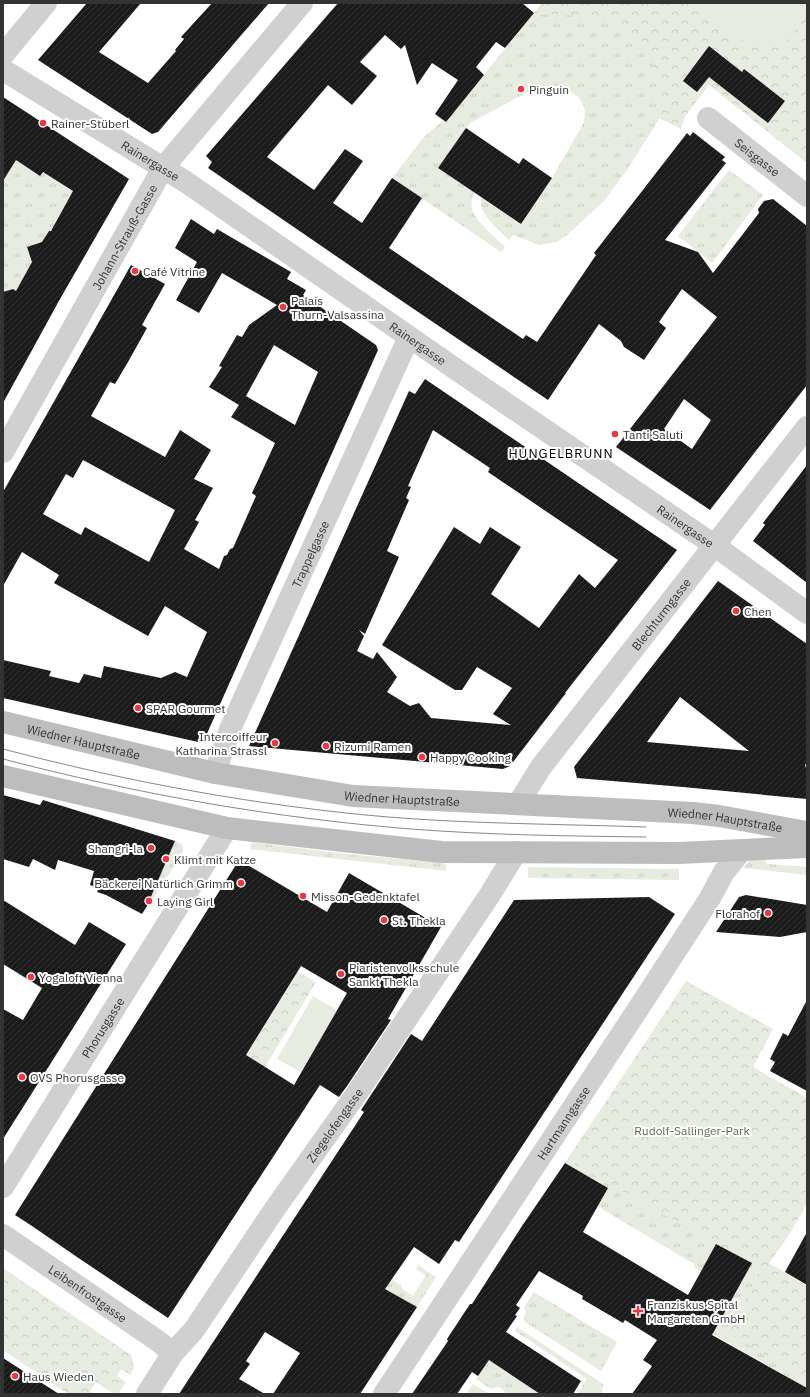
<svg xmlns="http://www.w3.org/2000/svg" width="810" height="1397" font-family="'IBM Plex Sans',sans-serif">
<defs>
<pattern id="grass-tufts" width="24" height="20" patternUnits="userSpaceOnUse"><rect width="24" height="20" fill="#e6ecdf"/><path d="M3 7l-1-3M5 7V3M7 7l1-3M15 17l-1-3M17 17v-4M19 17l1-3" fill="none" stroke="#c6cbc0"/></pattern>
<pattern id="park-crowns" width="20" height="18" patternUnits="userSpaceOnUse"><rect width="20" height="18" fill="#e6ecdf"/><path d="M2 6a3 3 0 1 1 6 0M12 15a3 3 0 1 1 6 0" fill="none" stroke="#c6cbc0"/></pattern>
<pattern id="building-hatch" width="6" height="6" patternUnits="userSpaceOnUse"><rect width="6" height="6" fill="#1a1a1a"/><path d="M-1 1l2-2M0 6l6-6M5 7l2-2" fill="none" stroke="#333"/></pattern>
</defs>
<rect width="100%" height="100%" fill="#fff"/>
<path fill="url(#grass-tufts)" d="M581 6 648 27 662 81 661 119H659L627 170 604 201 566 236 557 242 539 245 513 235 509 240C498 228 478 215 481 197L521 224 552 178 583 124C585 116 586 109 582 102 574 89 551 86 537 87L470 123 438 168 474 192C472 197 471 202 472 208 475 222 495 237 505 247L501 252 392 178 424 137 457 108 534 13 547 14Z
M16 160 40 176 43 172 73 191 51 231H49L41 245 39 243 31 246 28 251 31 258 33 260 16 291 11 288 9 292H3V181Z
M729 170 763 195 712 263 678 236Z
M175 841C181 843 184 845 183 852L148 907 147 906Z
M251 842 347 854 443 863 446 865V871L250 849Z
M765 858 767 864 807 867V875L743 868 750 860Z
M530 867 679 869V880L530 878 528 877V868Z
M584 1134 764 1268 807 1372V1388L697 1325 724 1314 752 1263 717 1244 701 1272 695 1268 694 1264 597 1206 608 1188 565 1163Z
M418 1265 436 1277 417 1307 377 1284 383 1274 402 1286 401 1288 413 1296 426 1275 416 1269Z
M534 1292 617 1342 601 1371 525 1322 523 1318 526 1313 524 1307Z
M517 1327 603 1384 602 1394H577L587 1379 515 1331Z
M489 1360 538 1393V1394H506L502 1388 497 1387 491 1389 476 1379Z
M473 1384 488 1393V1394H466Z"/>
<path fill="url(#park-crowns)" d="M542 3H807V163L709 85 685 116 681 129 659 118 661 89 656 66 649 46 612 18 534 13Z
M287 966 316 982 265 1067 246 1056 289 986 279 981Z
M686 981 773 1029 753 1067 807 1098V1203L789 1235 769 1263 807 1286V1378L727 1332 764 1268 716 1244 567 1160Z
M3 1268 131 1355 134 1366 131 1375 121 1369 117 1376 126 1382 118 1394H114L96 1382 90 1391 95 1394H68L3 1350Z"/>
<path fill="#e6ecdf" d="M694 3H802C803 16 799 27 790 36 761 69 717 21 694 3Z
M313 996 337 1010 301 1072 277 1059Z"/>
<path fill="url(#building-hatch)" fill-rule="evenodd" d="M87 3H141L99 52 148 83 176 51 175 50 184 39 181 37 212 3H269L158 132 152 134 38 60Z
M338 3H522L534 13 505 48 496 42 476 67 484 75 446 122 435 114 458 80 432 63 417 85 405 45 401 49 385 35 360 62 377 76 352 105 328 85 267 157 314 190 345 149 363 161 333 203 362 223 392 178 422 198 389 248 523 339 526 335 537 342 596 255 594 253 687 133 690 136 693 132 725 157 722 160 726 163 665 240 698 252 713 273 759 213 758 209 764 201 773 199 807 226V385L710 510 616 447 717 317 682 289 659 322 666 328 644 360 624 347 621 341 599 324 548 400 368 278 208 168 212 162 206 156ZM684 399 711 420 692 449 664 429Z
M709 46 742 72 744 69 785 101 768 123 709 77 697 92 683 81Z
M3 97 129 179 60 299 3 403V292L13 289 16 291 32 262 27 247 42 242 49 231H51L73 191 43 172 40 176 16 160 3 181Z
M466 128 519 164 523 158 552 178 521 224 438 168Z
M191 219 214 234 217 229 291 272 287 279 306 290 303 295 376 345 378 350 205 738 198 742 3 698V660L51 671 49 676 79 683 84 674 101 678 104 666 161 678 175 672 187 677 207 632 165 606 148 636 54 583 59 575 22 552 3 586V492L131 265 165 284 142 325 147 328 128 362 115 384 110 382 91 416 165 457 180 430 211 450 194 479 213 488 195 520 199 522 184 549 219 569 224 556 227 555 230 549 233 548 256 496 252 493 275 443 231 417 239 405 209 387 222 367 219 366 237 335 242 337 249 325 277 305 222 273 199 313 176 300 197 262 175 248ZM274 345 318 372 295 425 246 396ZM83 460 175 510 149 562 85 527 81 535 43 514 66 474 73 478Z
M425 379 677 550 565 693H566L510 766 503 769 249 746 409 391 415 394ZM433 430 490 468 488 472 618 560 595 588 579 574 539 628 491 594 521 547 490 527 480 544 454 527 382 645 455 690H462L477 667 512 688 493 714 511 725 431 718 419 703 410 706 387 692 397 677 377 652 373 659 357 651 364 636 359 630 365 634 399 557 387 551 409 500 406 498 411 487 408 486Z
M807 465V583L753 541 765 525 763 523Z
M718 581 807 644V762L805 765 807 771V799L683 787 577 778 574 767ZM680 697 749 751 647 742Z
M3 795 40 805 43 800 175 841 147 906 142 914 106 895 97 892 99 888 90 885 94 871 58 860 55 870 33 859 29 867 3 859Z
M239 860 327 912 349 873 441 927 388 1019 391 1020 347 1086 339 1097 320 1085 168 1318 77 1257 32 1226 15 1215ZM301 966 347 993 294 1085 246 1055Z
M746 895 807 905V932L780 937 716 932 739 897Z
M649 897 675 914 459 1242 455 1240 439 1264 414 1247 385 1289 417 1307 360 1394H273L300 1353 265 1332 246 1361 250 1364 239 1379 265 1394H179L364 1112 361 1110 411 1034 422 1041 514 900Z
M3 900 75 945 89 922 126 944 3 1139V1009L23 1020 42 988 3 964Z
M807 1000V1091L770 1071 775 1062 770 1059 783 1033 788 1036Z
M565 1163 608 1188 583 1232 688 1295 716 1244 752 1263 712 1335 807 1388V1394H632L652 1366 643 1360 657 1340 625 1320 623 1323 582 1299 583 1296 539 1271 516 1305 520 1308 515 1315 517 1316 506 1332 581 1381 573 1394H540L489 1360 478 1376 472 1372 457 1394H412L448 1341 447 1339 470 1304H472L522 1226Z
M807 1232V1285L785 1272Z
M3 1358 59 1394H3Z"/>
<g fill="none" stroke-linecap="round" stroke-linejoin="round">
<g stroke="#d0d0d0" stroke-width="22">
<path d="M3 55 46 3"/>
<path id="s1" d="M3 70 186 182 457 370 714 545 807 613"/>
<path id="s2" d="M708 118 807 196"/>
<path id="s3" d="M3 452 145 200 163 168 302 3"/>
<path id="s4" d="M215 773 230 729 409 337"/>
<path id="s5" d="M518 804 541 767 807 427"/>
<path id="s6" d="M3 1187 227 828"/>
<path id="s7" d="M3 1235 158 1341 173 1353"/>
<path id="s8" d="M147 1394 173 1353 194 1330 274 1210 357 1093 491 893 516 852"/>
<path id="s9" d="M384 1394 642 1003 710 898 724 872 741 851"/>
</g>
<g stroke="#bdbdbd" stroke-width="22">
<path id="s10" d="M3 722 215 773 353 796 693 813 719 816 807 832"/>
<path d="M3 776 227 828 441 852 679 853 807 847"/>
</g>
<path stroke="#888" stroke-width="1" d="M3 749C128 782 259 806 388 817 474 824 560 824 646 827
M3 759C137 794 273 818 411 829 489 835 567 836 646 837"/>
</g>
<g fill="#e63946" stroke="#fff" stroke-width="1.5">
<circle cx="521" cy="89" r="4"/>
<circle cx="43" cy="123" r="4"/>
<circle cx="135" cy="271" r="4"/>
<circle cx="283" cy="307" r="4"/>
<circle cx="615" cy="434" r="4"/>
<circle cx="736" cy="611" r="4"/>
<circle cx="138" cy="708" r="4"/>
<circle cx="275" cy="743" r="4"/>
<circle cx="326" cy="746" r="4"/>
<circle cx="422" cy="757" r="4"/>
<circle cx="151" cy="848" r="4"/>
<circle cx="166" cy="859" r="4"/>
<circle cx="241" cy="883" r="4"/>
<circle cx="303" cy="896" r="4"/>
<circle cx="149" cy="901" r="4"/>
<circle cx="768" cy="913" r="4"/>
<circle cx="384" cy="920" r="4"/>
<circle cx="341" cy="974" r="4"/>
<circle cx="31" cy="977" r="4"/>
<circle cx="22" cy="1077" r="4"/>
<path d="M636 1305h4v4h4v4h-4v4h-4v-4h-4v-4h4z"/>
<circle cx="15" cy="1376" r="4"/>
</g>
<g text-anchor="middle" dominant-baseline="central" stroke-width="4" stroke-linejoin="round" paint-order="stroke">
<g font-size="12" fill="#333" stroke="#fff" text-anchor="start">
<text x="529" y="89">Pinguin</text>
<text x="51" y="123">Rainer-Stüberl</text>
<text x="143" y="271">Café Vitrine</text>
<text x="291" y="300">Palais<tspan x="291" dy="14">Thurn-Valsassina</tspan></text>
<text x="623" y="434">Tanti Saluti</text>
<text x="744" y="611">Chen</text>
<text x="146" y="708">SPAR Gourmet</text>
<text x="267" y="736" text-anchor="end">Intercoiffeur<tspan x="267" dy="14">Katharina Strassl</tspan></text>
<text x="334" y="746">Rizumi Ramen</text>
<text x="430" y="757">Happy Cooking</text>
<text x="143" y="848" text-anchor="end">Shangri-la</text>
<text x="174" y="859">Klimt mit Katze</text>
<text x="233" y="883" text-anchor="end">Bäckerei Natürlich Grimm</text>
<text x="311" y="896">Misson-Gedenktafel</text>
<text x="157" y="901">Laying Girl</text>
<text x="760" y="913" text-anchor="end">Florahof</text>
<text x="392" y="920">St. Thekla</text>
<text x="349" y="967">Piaristenvolksschule<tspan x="349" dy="14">Sankt Thekla</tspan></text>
<text x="39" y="977">Yogaloft Vienna</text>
<text x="30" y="1077">OVS Phorusgasse</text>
<text x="647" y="1304">Franziskus Spital<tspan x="647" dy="14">Margareten GmbH</tspan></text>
<text x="23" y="1376">Haus Wieden</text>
</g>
<g font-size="12" fill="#333" stroke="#fff">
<text stroke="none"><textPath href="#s2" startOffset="63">Seisgasse</textPath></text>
<text stroke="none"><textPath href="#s1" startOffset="173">Rainergasse</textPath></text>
<text stroke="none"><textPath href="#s3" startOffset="247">Johann-Strauß-Gasse</textPath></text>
<text stroke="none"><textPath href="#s1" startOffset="497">Rainergasse</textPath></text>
<text stroke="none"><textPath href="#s1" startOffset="821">Rainergasse</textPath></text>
<text stroke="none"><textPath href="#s4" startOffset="239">Trappelgasse</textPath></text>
<text stroke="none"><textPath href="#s5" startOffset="238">Blechturmgasse</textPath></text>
<text stroke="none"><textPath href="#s10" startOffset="83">Wiedner Hauptstraße</textPath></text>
<text stroke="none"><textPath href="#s10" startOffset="407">Wiedner Hauptstraße</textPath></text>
<text stroke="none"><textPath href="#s10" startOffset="731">Wiedner Hauptstraße</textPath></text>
<text stroke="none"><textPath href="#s6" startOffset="188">Phorusgasse</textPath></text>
<text stroke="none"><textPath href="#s9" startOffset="325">Hartmanngasse</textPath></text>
<text stroke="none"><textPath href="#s8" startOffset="328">Ziegelofengasse</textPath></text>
<text stroke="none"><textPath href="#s7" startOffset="103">Leibenfrostgasse</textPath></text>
</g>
<g font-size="12" fill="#56703f" stroke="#fff">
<text x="692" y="1130">Rudolf-Sallinger-Park</text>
</g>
<g font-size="13" letter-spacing="1" fill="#000" stroke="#fff">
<text x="561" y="453">HUNGELBRUNN</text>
</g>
</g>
<rect width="810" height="1397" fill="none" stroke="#333333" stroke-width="8"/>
</svg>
